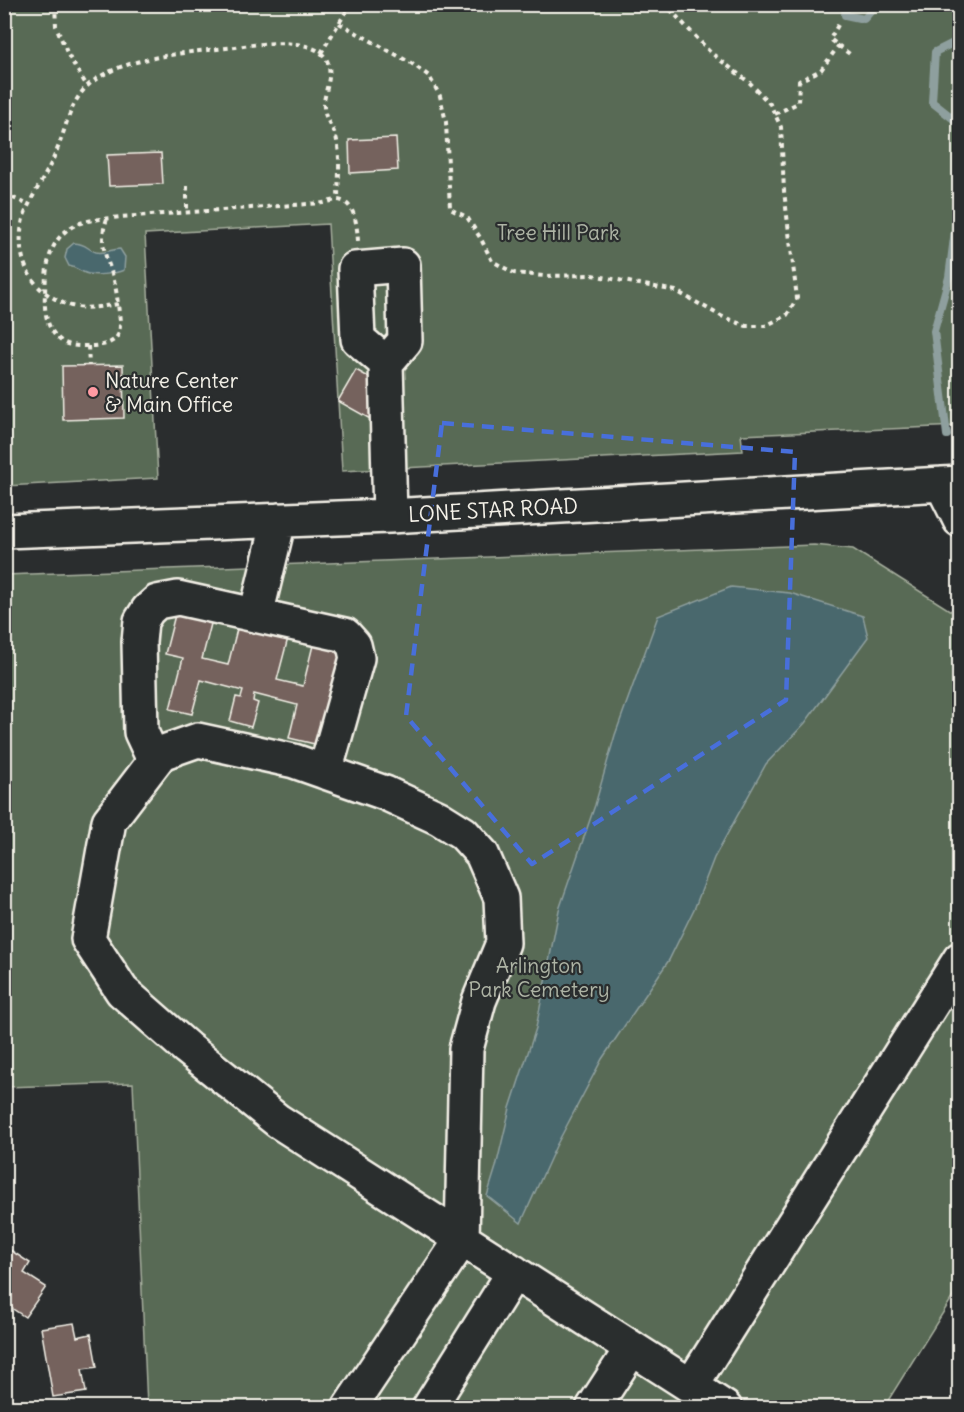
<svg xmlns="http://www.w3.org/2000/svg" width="964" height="1412" font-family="Delius,sans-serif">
<rect width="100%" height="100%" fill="#2a2d2e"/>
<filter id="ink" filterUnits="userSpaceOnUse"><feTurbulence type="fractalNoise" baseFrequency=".0167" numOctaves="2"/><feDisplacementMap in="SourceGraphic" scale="12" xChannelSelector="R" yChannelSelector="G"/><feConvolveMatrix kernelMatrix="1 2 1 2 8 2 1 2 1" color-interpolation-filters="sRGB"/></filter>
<g filter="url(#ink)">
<path fill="#596a54" stroke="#a6ae9e" stroke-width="1.5" d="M5 5H959V426L741 435 743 451 342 471 328 224 145 234 158 478 5 486Z
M814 545 853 549 959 616V1287L884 1407H147L133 1083 5 1087 4 575Z"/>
<path fill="#4a686d" stroke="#8e9f9e" stroke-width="1.5" d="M74 243C88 244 86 249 96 252 105 254 111 249 120 249L125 257 124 270C115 274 91 277 83 272 78 270 75 267 69 266L65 258 67 249Z
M731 587 790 593 863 616 868 637 805 723 766 764 714 858 695 907 669 960 602 1059 556 1146 521 1223 487 1196 496 1167 510 1108 536 1028 559 910 595 805 615 735 658 616Z"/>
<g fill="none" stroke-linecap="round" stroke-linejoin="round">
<path stroke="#8e9f9e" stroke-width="8" d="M846 4 845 15 864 19 877 4
M960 18 955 42 935 52 932 102 960 124
M947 435 934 331 949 277 960 190"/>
</g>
<path fill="#74625d" stroke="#f4f1e8" stroke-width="1.5" d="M396 138 398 170 350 173 349 140Z
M161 153 163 184 109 186 107 155Z
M123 365 124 418 63 420 62 366Z
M356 370 390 389 372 420 338 401Z
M176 611 212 620 202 659 228 665 238 625 288 638 277 680 303 686 314 641 343 648 319 745 289 738 297 705 254 694 253 701 258 703 251 727 230 721 236 697 241 698 243 691 201 680 192 714 170 709 183 658 165 654Z
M4 1246 30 1263 24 1273 46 1287 25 1317 4 1303Z
M74 1323 77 1337 91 1334 97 1367 82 1369 86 1392 53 1397 41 1328Z"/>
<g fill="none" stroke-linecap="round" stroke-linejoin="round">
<g stroke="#f4f1e8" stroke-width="38">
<path id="minor" d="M386 363 358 339 355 269 403 265 405 341 386 363 390 516
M942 484 960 520
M4 531 390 516 960 483
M256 615 279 520
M154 760 141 732 139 642 141 621 148 610 157 602 178 598 345 635 354 645 357 658 325 772
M691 1386 960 959
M349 1408 462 1239 466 1049 479 1001 503 943 501 898 482 854 463 833 439 818 385 793 294 761 198 740 161 753 109 821 88 939 122 991 187 1048 278 1121 691 1386 725 1408
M429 1408 514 1272
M593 1408 632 1348"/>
</g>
<path stroke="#f4f1e8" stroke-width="4" stroke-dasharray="4.5 4.5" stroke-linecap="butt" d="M55 4 56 26 68 55 87 86
M339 23 411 63 429 76 440 96 446 122 450 209 467 217 481 239 492 261 514 273 544 276 592 275 676 291 721 316 746 326H765L787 315 797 298 784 191 781 127 770 104 750 83 710 52 665 4
M838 25 830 39 851 55
M321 53 347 10 348 4
M775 114 798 103 799 81 821 70 839 45
M187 186V213
M4 194 29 205
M107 219C105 224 103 231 103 237 102 253 112 269 115 285 117 294 118 304 119 313 120 320 121 328 118 335 113 344 103 345 94 346 84 346 71 347 63 342 46 331 44 311 45 293 46 267 48 239 75 225 88 219 106 219 120 217L323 203C327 202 334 200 338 200 356 202 357 228 358 241
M118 304C105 306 90 309 77 307 68 306 60 302 52 297 24 281 16 249 23 219 25 212 29 205 32 198 41 182 50 167 57 150 67 126 70 99 92 82 126 56 193 52 236 47 258 44 319 35 328 63 333 78 323 93 324 108 325 121 335 129 337 141 341 160 338 181 338 200
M88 346 89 366"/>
<use href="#minor" stroke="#2a2d2e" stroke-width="33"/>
</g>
</g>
<path fill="none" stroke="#486fdb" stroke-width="4.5" stroke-dasharray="12 8" stroke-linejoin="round" d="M442 423 795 452 786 700 532 864 406 716Z"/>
<circle fill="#ff9aa2" stroke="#2a2d2e" stroke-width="2" cx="93" cy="392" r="6"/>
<g text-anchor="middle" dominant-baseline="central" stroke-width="4.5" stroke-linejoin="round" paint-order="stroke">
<g font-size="21" fill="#aeb4a5" stroke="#2a2d2e">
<text x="558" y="232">Tree Hill Park</text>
<text x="539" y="965">Arlington<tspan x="539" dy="24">Park Cemetery</tspan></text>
</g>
<g font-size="21" fill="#f4f1e8" stroke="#2a2d2e" text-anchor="start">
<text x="105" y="380">Nature Center<tspan x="105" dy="24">&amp; Main Office</tspan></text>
</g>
<g font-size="21" fill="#f4f1e8" stroke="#2a2d2e">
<text transform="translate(493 510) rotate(-3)">LONE STAR ROAD</text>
</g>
</g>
<rect width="964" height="1412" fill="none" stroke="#2a2d2e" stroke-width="24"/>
<rect x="12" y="12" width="940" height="1388" fill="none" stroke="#f4f1e8" stroke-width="2" filter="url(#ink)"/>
</svg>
